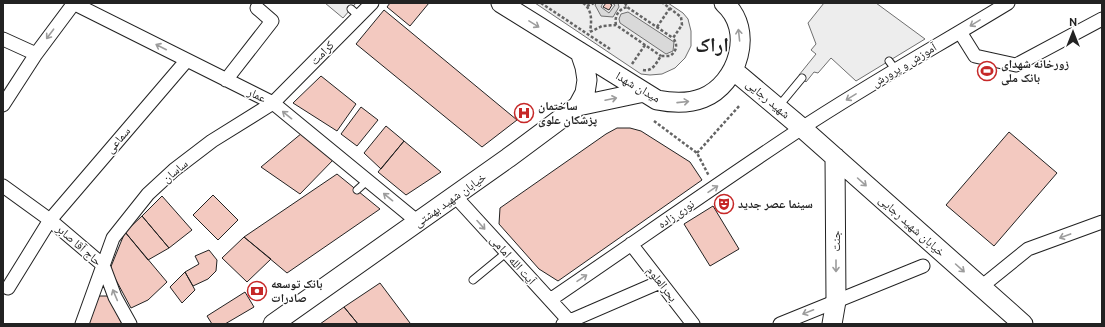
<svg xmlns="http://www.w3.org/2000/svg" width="1105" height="327" viewBox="0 0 1105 327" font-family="Ubuntu,'Noto Naskh Arabic',sans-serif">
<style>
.parking{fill:#ededed;stroke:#6f6f6f}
.water{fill:#d9d9d9;stroke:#6f6f6f}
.building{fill:#f3c9c0;stroke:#222}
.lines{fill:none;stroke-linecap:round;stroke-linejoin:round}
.lane-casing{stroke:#222;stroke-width:9}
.street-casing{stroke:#222;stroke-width:15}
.secondary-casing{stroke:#222;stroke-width:21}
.path{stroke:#646464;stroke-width:2.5;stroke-dasharray:3 2;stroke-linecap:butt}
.lane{stroke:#fff;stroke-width:7}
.street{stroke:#fff;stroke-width:13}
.secondary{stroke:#fff;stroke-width:19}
.oneway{stroke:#9c9c9c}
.labels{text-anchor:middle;stroke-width:3;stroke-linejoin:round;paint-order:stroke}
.street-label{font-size:12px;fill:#222;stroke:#fff}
.poi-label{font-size:12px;font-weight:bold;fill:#222;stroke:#fff;text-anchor:start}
.town-label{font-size:20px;font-weight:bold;fill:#222;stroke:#fff}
</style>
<rect width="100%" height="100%" fill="#fff"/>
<path class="parking" d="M325,3h31l-13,15z
M535,3h133l15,10 5,6 3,12v15l-6,12 -10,10 -13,6 -12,1 -9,-1z
M824,3h52l49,36 -69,42 -25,-23 -13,15 -4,-1 -8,10 -7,-7 17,-21 -5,-4 5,-6 -8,-21z"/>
<path class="water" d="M597,3h6l-2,4 8,6 6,-8 -3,-2h6l1,4 -6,10 -12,-1 -6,-11z
M628,12l46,30 -1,9 -7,3 -46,-31 -1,-4 2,-5z"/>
<path class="building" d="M390,3h39l-19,23 -23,-19z
M606,3h3l3,2 -3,5 -6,-3z
M384,10l23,19 110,91 -35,27 -126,-103z
M321,76l35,28 -19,27 -44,-28z
M361,107l17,13 -21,26 -16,-12z
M386,126l18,15 -23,28 -17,-16z
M617,128h13l11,3 49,31 12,18 -144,101 -19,-12 -40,-45 1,-16 106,-74z
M1009,132l48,41 -63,73 -48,-41z
M302,133l33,25 -35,36 -39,-27z
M404,141l37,31 -35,23 -28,-23z
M337,174l43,35 -93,64 -43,-36z
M213,195l25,25 -20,20 -25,-25z
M162,196l30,34 -23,18 -27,-32z
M713,206l26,43 -29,17 -26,-42z
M142,216l27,32 -21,12 -23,-28z
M125,232l42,50 -19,18 -17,8 -21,-39z
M244,237l27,22 -24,23 -25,-24z
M209,250l8,10 -1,11 -8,8 -15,7 -8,-14 14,-8 -4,-8z
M185,272l10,18 -13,13 -12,-16z
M380,283l30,40v1h-52l-14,-17z
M245,292l9,15 -29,17h-13l-5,-8z
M99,296h9l14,28h-34z
M344,307l14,17h-38z"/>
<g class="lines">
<g class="lane-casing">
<path id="lane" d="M351,9l8,7
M889,61l6,8
M778,107l24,-29
M357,190l11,-10
M473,280l34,-28"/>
</g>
<g class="street-casing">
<path id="street" d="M73,3l200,100 145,119
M960,32l15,24 41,9 86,-46
M3,39l33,15 38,-51
M226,80l46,-59 -15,-13
M3,105l33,-51
M3,186l47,34 53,45 12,32 15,27
M455,196l117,128
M631,244l62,80
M981,287l47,-38 74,-27
M8,288l42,-68 137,-160
M550,300c84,-57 167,-116 252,-172 67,-44 137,-83 206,-125
M82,324l31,-86 35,-44 26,-24 38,-29 61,-38 99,-100
M563,324l97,-42
M780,324l143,-58"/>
</g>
<g class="secondary-casing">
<path id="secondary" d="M501,3l156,97c15,3 31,4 46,-2 35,-14 52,-68 21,-95
M733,70l69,58 221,196
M578,106l66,-14
M273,324l235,-166 70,-52 7,-13 2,-13 -2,-13 -5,-15
M832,324l4,-23 -1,-144"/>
</g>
<path class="path" d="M541,3l69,46
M583,3c9,6 9,18 7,28
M625,3l2,4 46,31
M587,6l7,-3
M616,25c-2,-9 3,-16 11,-18
M657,27l13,-19
M590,32l12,-6 14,-1 45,31
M632,64l13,-19
M643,70c10,2 13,-7 18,-14h9c7,-5 8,-12 3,-18l9,-13 -1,-8 -18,-14
M654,121l43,32 12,23
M697,153l43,-48"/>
<use href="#lane" class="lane"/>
<use href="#street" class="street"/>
<use href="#secondary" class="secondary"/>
</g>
<defs><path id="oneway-shaft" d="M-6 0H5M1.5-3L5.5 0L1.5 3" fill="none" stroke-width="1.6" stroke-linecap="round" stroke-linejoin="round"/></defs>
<g class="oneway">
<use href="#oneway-shaft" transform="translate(975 23) rotate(149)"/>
<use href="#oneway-shaft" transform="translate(534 24) rotate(32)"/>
<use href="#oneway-shaft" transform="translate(50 34) rotate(127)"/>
<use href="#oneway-shaft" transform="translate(739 35) rotate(-96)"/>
<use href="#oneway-shaft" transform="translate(161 47) rotate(-153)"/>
<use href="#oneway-shaft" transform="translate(851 97) rotate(148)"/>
<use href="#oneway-shaft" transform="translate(611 99) rotate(-12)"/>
<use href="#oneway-shaft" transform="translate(683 102) rotate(-6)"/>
<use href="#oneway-shaft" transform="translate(287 115) rotate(-141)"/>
<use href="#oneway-shaft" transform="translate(862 182) rotate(42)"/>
<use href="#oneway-shaft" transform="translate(713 189) rotate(-34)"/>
<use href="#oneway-shaft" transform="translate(388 197) rotate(-141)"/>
<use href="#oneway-shaft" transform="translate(481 225) rotate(48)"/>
<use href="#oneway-shaft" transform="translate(1065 236) rotate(160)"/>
<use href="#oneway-shaft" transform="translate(836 266) rotate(90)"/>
<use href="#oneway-shaft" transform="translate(960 268) rotate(42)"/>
<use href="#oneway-shaft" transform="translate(582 278) rotate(-34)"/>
<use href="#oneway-shaft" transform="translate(115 295) rotate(-113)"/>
<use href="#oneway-shaft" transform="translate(808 312) rotate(158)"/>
</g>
<defs>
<g id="stadium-ring" transform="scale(1)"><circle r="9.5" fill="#fff" stroke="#c62828" stroke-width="1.5"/><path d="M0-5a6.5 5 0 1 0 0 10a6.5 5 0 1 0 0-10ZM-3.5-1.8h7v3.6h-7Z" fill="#c62828"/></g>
<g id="hospital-ring" transform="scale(1)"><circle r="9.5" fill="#fff" stroke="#c62828" stroke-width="1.5"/><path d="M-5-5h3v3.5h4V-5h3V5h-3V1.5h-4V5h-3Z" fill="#c62828"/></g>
<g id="theatre-ring" transform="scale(1)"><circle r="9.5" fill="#fff" stroke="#c62828" stroke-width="1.5"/><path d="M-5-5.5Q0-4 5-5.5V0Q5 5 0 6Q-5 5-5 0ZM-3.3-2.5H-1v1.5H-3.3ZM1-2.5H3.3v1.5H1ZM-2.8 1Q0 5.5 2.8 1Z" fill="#c62828"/></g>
<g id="bank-ring" transform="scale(1)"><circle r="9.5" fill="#fff" stroke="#c62828" stroke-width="1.5"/><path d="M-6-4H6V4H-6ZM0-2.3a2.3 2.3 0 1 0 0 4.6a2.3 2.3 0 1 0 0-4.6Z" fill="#c62828"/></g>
</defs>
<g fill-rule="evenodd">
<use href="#stadium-ring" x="987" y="71"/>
<use href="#hospital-ring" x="524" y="113"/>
<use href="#theatre-ring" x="724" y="204"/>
<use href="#bank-ring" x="257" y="291"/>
</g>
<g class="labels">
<g class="street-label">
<text transform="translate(322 53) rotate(-46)" y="4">کرامت</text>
<text transform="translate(904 65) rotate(-31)" y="4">آموزش و پرورش</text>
<text transform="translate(638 87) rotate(30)" y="4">میدان شهدا</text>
<text transform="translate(257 95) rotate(26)" y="4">عمار</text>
<text transform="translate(768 99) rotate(40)" y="4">شهید رجایی</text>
<text transform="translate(118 140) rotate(-49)" y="4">سماعی</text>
<text transform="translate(175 171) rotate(-39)" y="4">ساسان</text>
<text transform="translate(450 200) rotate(-35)" y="4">خیابان شهید بهشتی</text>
<text transform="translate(676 214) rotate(-34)" y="4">نوری زاده</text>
<text transform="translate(912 226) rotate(42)" y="4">خیابان شهید رجایی</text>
<text transform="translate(836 241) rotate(-90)" y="4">جنت</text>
<text transform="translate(79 245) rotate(41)" y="4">حاج آقا صابر</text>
<text transform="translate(513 260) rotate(48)" y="4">آیت الله امامی</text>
<text transform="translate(662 284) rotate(52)" y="4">بحرالعلوم</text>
</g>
<g class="poi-label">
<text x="1001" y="68">زورخانه شهدای<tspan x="1001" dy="14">بانک ملی</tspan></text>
<text x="538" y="110">ساختمان<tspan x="538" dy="14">پزشکان علوی</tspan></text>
<text x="738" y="208">سینما عصر جدید</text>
<text x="271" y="288">بانک توسعه<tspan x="271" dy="14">صادرات</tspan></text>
</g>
<g class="town-label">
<text x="712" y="52">اراک</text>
</g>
</g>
<rect width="1105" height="327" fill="none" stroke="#222222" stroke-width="8"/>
<g transform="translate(1073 32)" stroke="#ffffff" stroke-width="3" paint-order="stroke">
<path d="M0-3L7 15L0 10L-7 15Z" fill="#222222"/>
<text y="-6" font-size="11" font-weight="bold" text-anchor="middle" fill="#222222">N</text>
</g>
</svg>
